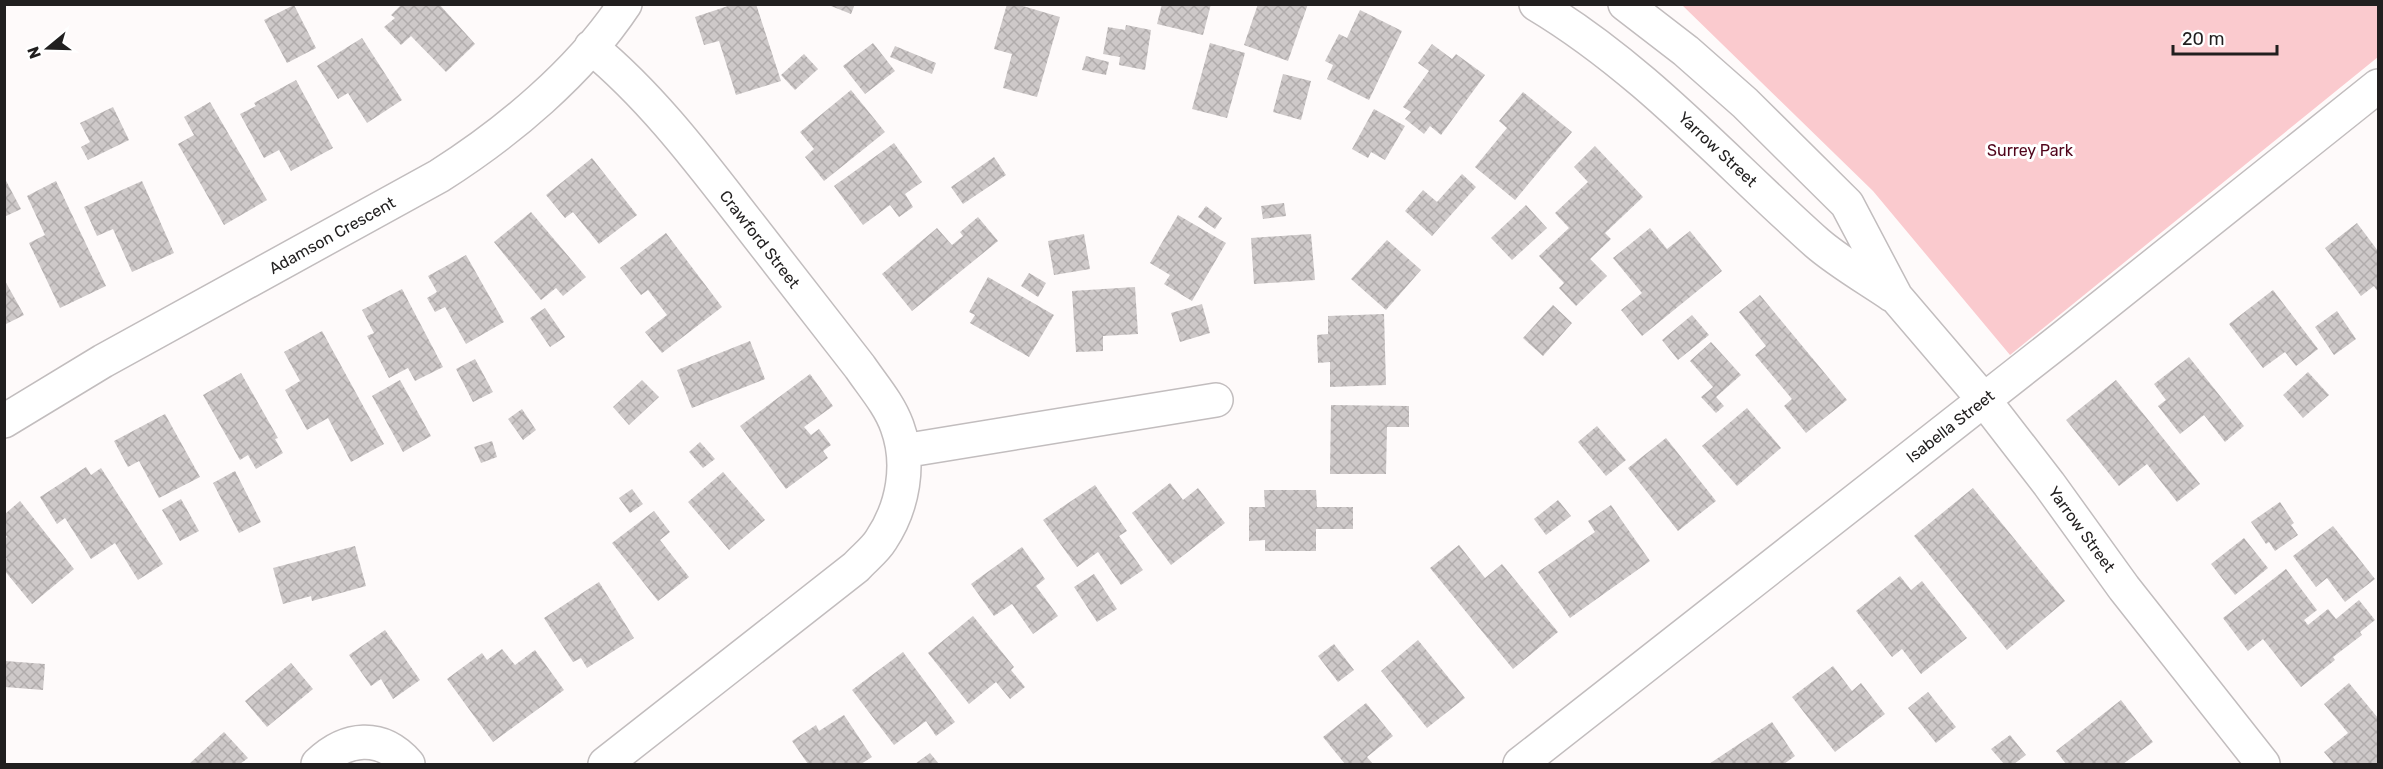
<svg xmlns="http://www.w3.org/2000/svg" width="2383" height="769" viewBox="0 0 2383 769" font-family="Rubik,sans-serif">
<style>
.green{fill:#facace}
.building{fill:url(#building-cross-hatch)}
.lines{fill:none;stroke-linecap:round;stroke-linejoin:round}
.minor-casing{stroke:#c2bdbe;stroke-width:36}
.minor{stroke:#fff;stroke-width:33}
.labels{text-anchor:middle;stroke-width:6;stroke-linejoin:round;paint-order:stroke}
.street-label{font-size:16px;fill:#211f1f;stroke:#fff}
.park-label{font-size:16px;fill:#51051b;stroke:#fff}
</style>
<defs>
<pattern id="building-cross-hatch" width="8" height="8" patternUnits="userSpaceOnUse" patternTransform="scale(1.5)"><rect width="8" height="8" fill="#cec9c9"/><path d="M0 0l8 8M0 8l8-8" fill="none" stroke="#b1acac"/></pattern>
</defs>
<rect width="100%" height="100%" fill="#fefafa"/>
<path class="green" d="M1682,5h696v52l-368,298 -137,-164z"/>
<path class="building" d="M402,4h37l36,40 -29,28 -35,-36 -10,9 -17,-18 11,-9 -4,-3z
M734,4h22l25,77 -45,14 -17,-54 -15,4 -9,-28z
M826,4h29l-4,10z
M1007,4h9l44,13 -23,80 -34,-9 9,-34 -18,-5z
M1162,4h49l-8,31 -46,-11z
M1258,4h50l-20,57 -44,-16z
M294,5l22,43 -29,15 -23,-43z
M1360,10l42,21 -33,69 -42,-21 6,-14 -8,-4 14,-27 8,4z
M1126,25l25,5 -6,40 -26,-5 1,-8 -17,-3 5,-27 17,3z
M362,38l40,62 -35,23 -19,-30 -10,6 -21,-33z
M873,43l22,28 -30,23 -22,-28z
M1210,43l35,10 -18,65 -35,-9z
M1432,44l20,15 4,-5 29,21 -44,60 -11,-9 -6,8 -19,-15 6,-7 -8,-5 26,-36 -11,-8z
M895,46l41,17 -4,11 -42,-17z
M804,54l14,15 -23,21 -14,-15z
M1086,56l23,6 -3,13 -24,-5z
M1283,74l28,7 -10,39 -28,-8z
M296,80l37,68 -42,23 -12,-21 -15,8 -24,-44 16,-8 -2,-3z
M851,90l34,42 -61,49 -19,-24 9,-8 -14,-17z
M1523,92l49,40 -57,68 -40,-33 32,-39 -8,-7z
M210,102l57,98 -43,25 -46,-81 16,-9 -10,-18z
M113,107l16,33 -41,20 -7,-13 9,-5 -10,-19z
M1374,109l31,17 -20,34 -14,-8 -3,6 -16,-9z
M894,143l28,39 -17,12 8,13 -14,10 -9,-12 -27,20 -29,-39z
M1595,146l48,51 -38,36 6,6 -21,20 17,17 -31,30 -17,-18 5,-5 -25,-27 30,-28 -14,-15 33,-31 -14,-15z
M994,157l12,18 -43,29 -12,-17z
M592,158l45,57 -38,29 -26,-32 -8,6 -19,-23z
M1462,174l14,13 -44,49 -27,-25 18,-21 14,12z
M4,177l17,32 -17,8z
M56,181l50,105 -46,22 -31,-65 16,-8 -18,-39z
M142,181l32,72 -42,19 -19,-43 -16,7 -13,-29z
M1284,203l2,13 -23,3 -2,-13z
M1526,205l21,23 -35,32 -21,-22z
M1206,206l16,12 -7,11 -17,-12z
M531,212l55,65 -23,19 -7,-8 -15,12 -47,-58z
M1178,215l48,28 -34,58 -28,-17 6,-9 -20,-12z
M978,217l20,24 -86,70 -30,-37 55,-46 15,17 11,-9 -3,-4z
M2357,223l21,28v41l-4,-6 -13,10 -36,-48z
M1650,228l17,21 23,-18 32,40 -80,65 -21,-26 21,-17 -29,-35z
M666,233l56,74 -60,46 -17,-21 22,-17 -19,-25 -7,5 -21,-27z
M1084,234l6,35 -36,6 -6,-34z
M1311,234l4,46 -61,4 -3,-46z
M1387,240l34,30 -35,40 -35,-31z
M466,255l38,67 -38,22 -21,-37 -10,5 -8,-14 10,-6 -9,-16z
M1029,273l17,10 -8,14 -17,-11z
M988,277l66,38 -25,42 -59,-34 5,-8 -6,-3z
M4,279l20,36 -20,10z
M1135,287l3,47 -35,2v15l-27,1 -4,-61z
M402,289l41,78 -28,14 -7,-13 -19,10 -22,-42 7,-3 -12,-23z
M2273,290l45,59 -22,17 -11,-14 -22,16 -34,-44z
M1760,295l87,105 -41,33 -22,-27 8,-7 -37,-44 11,-9 -27,-34z
M1202,304l8,29 -30,9 -9,-29z
M1553,305l19,18 -29,33 -20,-18z
M545,308l20,29 -15,10 -20,-29z
M2337,311l19,28 -22,16 -19,-28z
M1384,314l2,71 -56,2v-25l-12,1 -1,-28 11,-1v-18z
M1692,315l17,20 -31,25 -16,-20z
M322,331l62,113 -33,18 -23,-44 -21,12 -22,-40 15,-9 -16,-29z
M750,341l15,38 -73,29 -15,-38z
M1711,342l30,33 -25,22 8,9 -8,7 -15,-16 12,-10 -23,-26z
M2189,357l55,69 -19,16 -21,-27 -24,19 -22,-28 8,-6 -12,-16z
M475,359l18,33 -20,10 -17,-33z
M2308,372l21,23 -26,23 -20,-23z
M241,373l37,65 -3,1 8,14 -27,16 -8,-14 -8,5 -37,-65z
M810,374l23,32 -29,21 7,8 8,-6 12,16 -8,6 5,7 -42,31 -46,-63z
M400,380l31,56 -28,16 -31,-56z
M642,380l17,17 -30,28 -16,-18z
M2116,380l84,104 -23,18 -30,-38 -28,22 -53,-66z
M1331,405l78,1v21h-22l-1,47h-56z
M1747,408l34,40 -44,38 -35,-40z
M522,409l14,21 -13,10 -15,-21z
M165,414l35,63 -41,21 -20,-37 -11,6 -14,-26z
M1597,426l29,34 -20,16 -28,-34z
M1666,438l50,63 -38,30 -50,-63z
M492,441l5,16 -16,6 -7,-16z
M700,442l15,17 -12,9 -14,-16z
M86,467l5,8 10,-7 62,96 -25,16 -23,-37 -24,16 -26,-41 -8,6 -17,-27z
M235,471l26,51 -22,11 -26,-50z
M723,472l42,48 -36,30 -41,-48z
M1170,483l13,17 15,-12 27,35 -54,42 -39,-52z
M1095,485l32,46 -8,5 24,34 -22,15 -23,-33 -21,15 -34,-47z
M1973,488l92,113 -58,49 -93,-114z
M632,489l11,15 -13,9 -11,-15z
M1264,490h52l1,17h36v22h-37v22h-51v-11l-16,1v-34h16z
M181,499l18,32 -19,10 -18,-31z
M1558,500l13,16 -25,19 -12,-16z
M20,501l54,68 -42,35 -28,-34v-9l3,-2 -3,-3v-17l3,-2 -2,-3v-20z
M2280,502l14,21 -3,2 7,10 -23,16 -6,-9 -3,2 -15,-22z
M1611,505l39,56 -80,57 -32,-46 57,-40 -7,-11z
M654,511l16,21 -10,8 29,37 -31,24 -46,-58z
M2333,526l42,53 -30,23 -18,-24 -11,9 -23,-31z
M2244,538l24,30 -33,27 -24,-31z
M1459,545l26,33 17,-14 56,68 -45,37 -83,-101z
M355,546l11,40 -54,15 -1,-5 -28,8 -10,-36z
M1022,547l23,32 -9,7 22,30 -25,18 -21,-30 -18,12 -23,-32z
M2286,569l31,41 -13,10 4,5 20,-16 8,10 23,-19 16,20 -15,12 2,3 -29,22 2,3 -34,27 -38,-48 -15,12 -25,-33z
M1094,574l23,35 -20,13 -23,-35z
M1900,576l11,14 11,-9 45,57 -46,36 -19,-25 -10,8 -36,-46z
M599,582l35,56 -47,30 -6,-10 -8,4 -29,-44z
M973,616l41,51 -3,3 14,17 -15,12 -14,-17 -27,22 -41,-51z
M385,630l35,50 -27,19 -12,-20 -10,7 -22,-31z
M1418,640l47,58 -38,30 -46,-57z
M1334,644l20,26 -16,12 -20,-26z
M502,649l13,16 20,-15 29,40 -71,52 -46,-63 35,-26 5,7z
M903,652l52,70 -19,14 -10,-15 -32,24 -42,-55z
M5,661l40,3 -2,26 -38,-3z
M291,663l22,26 -46,38 -22,-26z
M1833,666l19,25 9,-8 24,31 -50,38 -43,-55z
M2349,683l29,35v46h-44l-10,-12 24,-19 -24,-29z
M1928,692l28,35 -20,16 -28,-35z
M2121,700l32,42 -30,22h-57l-10,-13z
M1366,703l27,33 -26,21 6,7h-28l-22,-27z
M844,715l28,42 -11,7h-53l-16,-23 24,-16 3,6z
M1772,722l23,34 -11,8h-75z
M224,732l24,26 -8,6h-51z
M2010,735l16,20 -12,9h-10l-13,-15z
M930,753l9,11h-24z"/>
<g class="lines">
<g class="minor-casing">
<path id="minor" d="M1536,4c107,64 189,157 281,239 22,19 50,35 75,52
M1625,4l61,47 59,52 102,101 49,93 88,103 65,84 75,104 139,176
M591,47c56,46 102,105 146,162 41,53 82,106 123,158 13,19 29,37 37,59 14,38 6,81 -16,114 -6,10 -17,18 -25,27l-251,197
M4,421l99,-60 336,-185c68,-43 141,-104 186,-172
M903,451l313,-51
M318,764c28,-27 63,-31 90,0
M1520,764l544,-427 314,-251"/>
</g>
<use href="#minor" class="minor"/>
</g>
<g class="labels">
<g class="street-label">
<text transform="translate(1718 149) rotate(43)" y="6">Yarrow Street</text>
<text transform="translate(332 235) rotate(-29)" y="6">Adamson Crescent</text>
<text transform="translate(760 239) rotate(52)" y="6">Crawford Street</text>
<text transform="translate(1950 426) rotate(-38)" y="6">Isabella Street</text>
<text transform="translate(2082 529) rotate(54)" y="6">Yarrow Street</text>
</g>
<g class="park-label">
<text x="2030" y="156">Surrey Park</text>
</g>
</g>
<rect width="2383" height="769" fill="none" stroke="#211f1f" stroke-width="12"/>
<g transform="translate(48 48) rotate(251)" stroke="#ffffff" stroke-width="4.5" paint-order="stroke">
<path d="M0-4.5L10 22L0 15L-10 22Z" fill="#211f1f"/>
<text y="-9" font-size="16" font-weight="bold" text-anchor="middle" fill="#211f1f">N</text>
</g>
<path d="M2173 45v9h104v-9" fill="none" stroke="#211f1f" stroke-width="3"/>
<text x="2182" y="45" font-size="18" fill="#211f1f" stroke="#ffffff" stroke-width="4.5" paint-order="stroke">20 m</text>
</svg>
